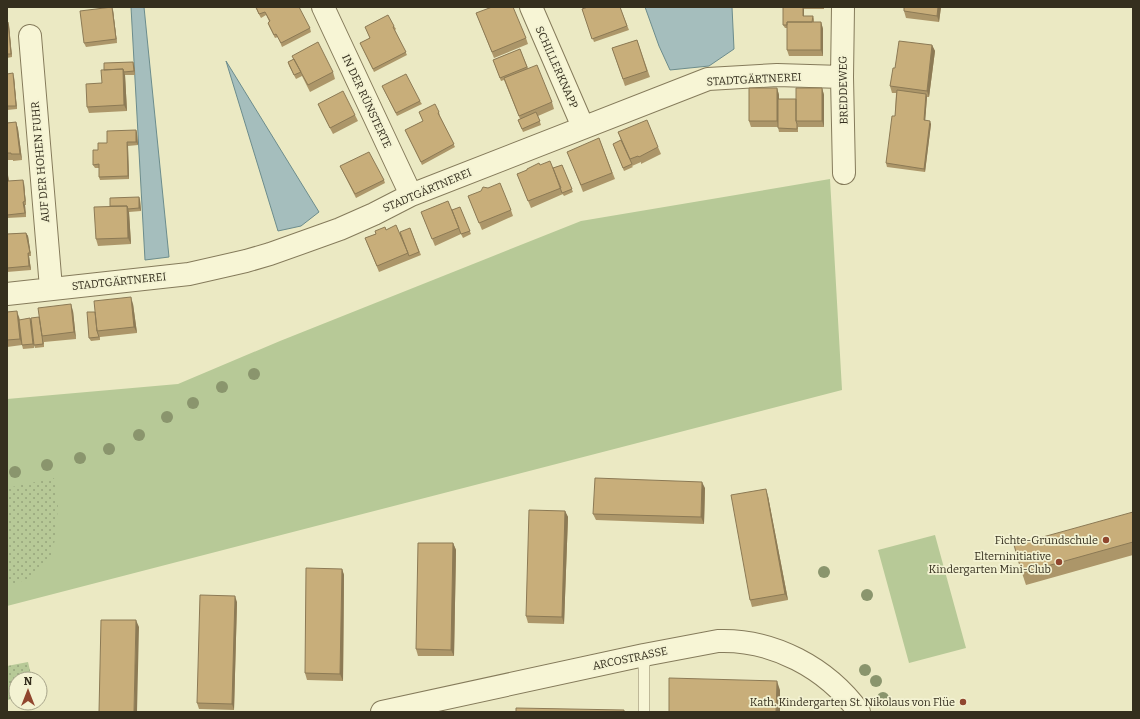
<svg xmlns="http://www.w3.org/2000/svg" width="1140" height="719" viewBox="0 0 1140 719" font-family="Bitter,serif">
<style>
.green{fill:#b7c997}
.park{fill:url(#park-dots)}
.water{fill:#a5bebd;stroke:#6c8c8c}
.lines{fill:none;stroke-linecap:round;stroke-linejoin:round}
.lane-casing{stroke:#857b5b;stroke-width:12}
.street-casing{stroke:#857b5b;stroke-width:24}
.lane{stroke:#f7f5d5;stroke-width:11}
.street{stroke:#f7f5d5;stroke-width:22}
.tree{fill:#8a956d}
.wall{fill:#ac9669}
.shaded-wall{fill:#8c7a55}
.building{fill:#c8ae7a;stroke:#8c7a55}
.poi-dot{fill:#90462e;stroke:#f3f2d2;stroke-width:1.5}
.labels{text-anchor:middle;stroke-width:3.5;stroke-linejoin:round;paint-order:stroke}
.street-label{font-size:11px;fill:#352f1e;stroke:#f3f2d2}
.poi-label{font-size:11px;fill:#352f1e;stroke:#f3f2d2;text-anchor:end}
</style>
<defs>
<pattern id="park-dots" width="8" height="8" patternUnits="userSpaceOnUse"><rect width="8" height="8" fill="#b7c997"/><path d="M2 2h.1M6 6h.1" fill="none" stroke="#96a47b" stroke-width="1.8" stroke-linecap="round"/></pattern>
</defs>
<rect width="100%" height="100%" fill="#ebe9c3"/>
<path class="green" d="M830,179l12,211 -835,216v-207l171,-15 102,-43 301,-120z
M935,535l31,113 -57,15 -31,-113z"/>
<path class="park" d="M54,478l4,27 -2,31 -6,23 -24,21 -19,5v-97z
M28,662l4,17h-16v19l-9,2v-34z"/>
<path class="water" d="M131,7h13l25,250 -24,3z
M645,7h87l2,42 -25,17 -39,4 -11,-24z
M226,61l93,151 -18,14 -23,5z"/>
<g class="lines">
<g class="lane-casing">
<path id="lane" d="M644,655v57"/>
</g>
<g class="street-casing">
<path id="street" d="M323,7l88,188
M531,7l52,120
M843,7l-1,70 2,96
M30,36l21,252
M7,294l182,-20 57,-13 24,-7 70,-25 34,-15 37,-19 297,-116 69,-4 65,2
M382,712l262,-57 74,-14c55,-2 109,27 141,71"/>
</g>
<use href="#lane" class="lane"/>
<use href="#street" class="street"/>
</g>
<g class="tree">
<circle cx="254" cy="374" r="6"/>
<circle cx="222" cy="387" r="6"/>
<circle cx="193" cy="403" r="6"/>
<circle cx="167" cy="417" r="6"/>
<circle cx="139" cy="435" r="6"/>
<circle cx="109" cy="449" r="6"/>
<circle cx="80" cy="458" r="6"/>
<circle cx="47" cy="465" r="6"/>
<circle cx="15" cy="472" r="6"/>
<circle cx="824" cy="572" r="6"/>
<circle cx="867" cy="595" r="6"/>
<circle cx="865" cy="670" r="6"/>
<circle cx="876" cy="681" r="6"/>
<circle cx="883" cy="698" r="6"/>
</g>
<path class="wall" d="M255,7l55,21 1,4 -29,15 -4,-10 -3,1 -6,-12 -1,-3 1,-2 -3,-6 -5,3z
M620,7l9,23 -35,12 -12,-33z
M783,7h41v2h-20v7h9l1,3v3h7l2,7v27h-34l-2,-6v-22h-2l-2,-3z
M904,7h37l-2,15 -33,-4 -2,-7z
M113,10l4,33 -31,4 -2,-4z
M476,13l50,25 2,6 -34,14z
M7,22l2,3 3,32 -5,1z
M394,26l2,3 -1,1 12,25 -33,17 -14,-29 10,-5 -5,-11z
M637,40l13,37 -25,9 -13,-38z
M932,45l3,6 -6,46h-2l-2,23 6,4 -6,48 -38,-5 -1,-4 9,-47 1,-23h-4l-2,-7 5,-18z
M520,49l8,19 24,34 2,7 -16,7 3,9 -18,7 -5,-12 2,-1 -16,-39 -3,1 -8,-21z
M292,56l41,16 2,7 -25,13 -8,-16 -6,3 -7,-13 -1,-4 6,-3z
M133,62l1,3 1,10h-10l2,36 -38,2 -2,-6 15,-24 2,-13z
M7,74l7,3 3,32 -10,1z
M382,86l38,15 2,3 -25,12z
M777,88l2,7v4h17l26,-11 2,7v32h-26v5h-19l-1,-5h-27l-2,-6z
M318,104l37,11 3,6 -25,13 -12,-23z
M419,112h20l1,4 15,31 -33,18 -17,-35 18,-9z
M16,122l2,7 4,31 -9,1v-1h-6v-37z
M136,130l1,3 1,12 -10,1 1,33 -29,1 -1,-3v-9h-4l-2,-3 14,-22z
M618,132l40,15 3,7 -20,10v-2l-9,4 1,1 -9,4 -11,-27 8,-4z
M599,138l16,41 -32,13 -13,-34z
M540,165l13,3 9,-3 11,27 -9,4 -2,-3 1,1 -32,14 -14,-34z
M340,166l44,14 1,3 -29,15z
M7,171l1,4 1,6 15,2 2,22h-1l1,12 -19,1z
M468,196l43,14 2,6 -31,14z
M139,197l1,3 1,11 -12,1 2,32 -33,2 -2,-7 14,-33z
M460,207l11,27 -8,4 -2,-4 -26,12 -14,-34 31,-2z
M410,228l11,27 -42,17 -14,-34 21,-8 14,4z
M26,233l2,3 3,20h-2l2,14 -24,2v-38z
M133,304l4,29 -37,4v3l-9,1 -2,-3 6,-26z
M73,311l3,28 -32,3v5l-9,1 -1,-3 5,-28z
M7,312l12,5 1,3 10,-2 2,4 2,26 -11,1 -1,-4 -15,2z
M705,488l-1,36 -108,-4 -3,-6z
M768,496l20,104 -36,7 -2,-7z
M565,511l3,6 -4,107 -36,-1 -2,-7z
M1133,512v43l-107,30 -4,-12z
M453,543l3,7 -2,106h-36l-2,-7z
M342,569l2,6 -1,106 -36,-1 -2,-7z
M237,602l-3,108 -35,-1 -2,-6z"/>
<path class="shaded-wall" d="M112,7l1,3 4,33 -1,-4z
M803,7l1,2v10l-1,-3z
M938,7h3l-2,15 -2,-6z
M8,22l1,3 3,32 -1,-3z
M821,22l2,7v27l-2,-6z
M932,45l3,6 -6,46 -2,-6z
M133,62l1,3 1,10 -1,-4z
M123,69l2,6 2,36 -3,-6z
M13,73l1,4 3,32 -1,-3z
M777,88l2,7v32l-2,-6z
M822,88l2,7v32l-2,-6z
M926,94l1,3 -2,26 -1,-3z
M930,121l1,3 -6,48 -1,-3z
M16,122l2,7 4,31 -2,-6z
M136,130l1,3 1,12 -2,-3z
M127,142l1,4 1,33 -1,-3z
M23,180l1,3 2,22 -1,-4z
M139,197l1,3 1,11 -2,-3z
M23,202l2,3 1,12 -1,-4z
M127,206l2,6 2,32 -3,-6z
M26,233l2,3 3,20 -1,-3z
M28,253l1,3 2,14 -2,-4z
M131,297l2,7 4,29 -3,-6z
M71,304l2,7 3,28 -2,-7z
M17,311l2,6 3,28 -2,-6z
M30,318l2,4 2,26 -1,-4z
M702,482l3,6 -1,36 -3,-7z
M766,489l2,7 20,104 -3,-6z
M565,511l3,6 -4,107 -2,-7z
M453,543l3,7 -2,106 -3,-6z
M342,569l2,6 -1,106 -3,-7z
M235,596l2,6 -3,108 -2,-6z
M136,620l3,7 -2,85h-3z
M777,681l3,9v22h-4z"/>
<path class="building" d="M112,7l4,32 -32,4 -4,-32z
M256,7h43l11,21 -29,15 -5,-9 -2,1 -6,-12 2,-2 -5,-9 -6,2z
M492,7h21l13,31 -34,14 -16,-39z
M588,7h32l7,19 -35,13 -10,-30z
M783,7h20v9h10l-1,6h-25v3h-4z
M904,7h34l-1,9 -33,-5z
M388,15l6,11 -1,1 13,25 -33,17 -13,-26 10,-5 -5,-11z
M7,22h1l3,32h-4z
M787,22h34v28h-34z
M637,40l10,31 -24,8 -11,-31z
M899,41l33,4 -5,46 -37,-5 3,-18h2z
M318,42l15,30 -25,13 -16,-29z
M520,49l7,18 -27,11 -7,-18z
M294,59l7,13 -7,3 -6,-13z
M133,62l1,9 -10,1 -1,-3 -19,1v-7z
M537,65l15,37 -33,14 -15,-38z
M123,69l1,36 -37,2 -1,-23 16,-1 -1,-13z
M13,73l3,33h-9v-32z
M406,74l14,27 -24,12 -14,-27z
M749,88h28v33h-28z
M796,88h26v33h-26z
M897,90l29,4 -2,26 6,1 -6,48 -38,-6 6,-47h3z
M343,91l12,24 -25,13 -12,-24z
M778,99h18v22l1,3v5l-19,-1z
M435,104l4,8 -1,1 16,31 -33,18 -16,-32 18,-9 -4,-9z
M536,112l4,9 -18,8 -4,-9z
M647,120l11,27 -19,10 -1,-1 -8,3 -12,-27z
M16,122l4,32h-9v-1h-4v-30z
M136,130v12h-9l1,34 -29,1v-13l-6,1v-15h5v-7h9v-12z
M599,138l13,35 -31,12 -14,-33z
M621,140l11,24 -9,4 -10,-24z
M369,152l15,28 -29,14 -15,-28z
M550,161l11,27 -33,13 -11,-27 10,-4v-1l12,-6 1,2z
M562,165l10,24 -10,4 -9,-25z
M7,171l1,10 15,-1 2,21 -2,1 2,11 -18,2z
M500,183l11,27 -32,13 -11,-27 13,-5 2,-4 5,1z
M139,197v11l-11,1 -1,-3h-17v-8z
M448,201l11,27 -27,11 -11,-27z
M127,206l1,32 -32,1 -2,-32z
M460,207l10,24 -9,3 -9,-24z
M396,225l12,28 -31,13 -12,-28 11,-4 -1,-3 10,-4 1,3z
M410,228l9,24 -10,4 -9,-24z
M26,233l4,20h-2l1,13 -22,2v-34z
M131,297l3,30 -37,4 -3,-30z
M71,304l3,28 -32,4 -4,-28z
M17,311l3,28 -13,1v-28z
M87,312h8l2,19 2,6 -10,1z
M39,317l3,19 1,8 -9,1 -3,-27z
M30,318l3,26 -11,1 -3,-25z
M595,478l107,4 -1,35 -108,-3z
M766,489l19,105 -35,6 -19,-105z
M529,510l36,1 -3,106 -36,-1z
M1133,512v30l-111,31 -8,-28z
M418,543h35l-2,107 -35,-1z
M306,568l36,1 -2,105 -35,-1z
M200,595l35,1 -3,108 -35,-1z
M101,620h35l-2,92h-35z
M669,678l108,3 -1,31h-107z
M516,708l108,2v2h-108z"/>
<g class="poi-dot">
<circle cx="1106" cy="540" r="4"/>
<circle cx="1059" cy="562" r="4"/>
<circle cx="963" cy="702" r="4"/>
</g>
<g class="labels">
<g class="street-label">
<text transform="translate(557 67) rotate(66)" y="4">SCHILLERKNAPP</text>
<text transform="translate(754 79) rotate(-3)" y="4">STADTGÄRTNEREI</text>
<text transform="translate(843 90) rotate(-91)" y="4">BREDDEWEG</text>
<text transform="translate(367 101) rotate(65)" y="4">IN DER RÜNSTERTE</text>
<text transform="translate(40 162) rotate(-95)" y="4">AUF DER HOHEN FUHR</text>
<text transform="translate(427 190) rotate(-23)" y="4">STADTGÄRTNEREI</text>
<text transform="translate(119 281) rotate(-6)" y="4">STADTGÄRTNEREI</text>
<text transform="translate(630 658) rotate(-12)" y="4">ARCOSTRASSE</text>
</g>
<g class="poi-label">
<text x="1098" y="544">Fichte-Grundschule</text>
<text x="1051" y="560">Elterninitiative<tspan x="1051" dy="13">Kindergarten Mini-Club</tspan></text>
<text x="955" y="706">Kath. Kindergarten St. Nikolaus von Flüe</text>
</g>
</g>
<rect width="1140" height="719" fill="none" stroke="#352f1e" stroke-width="16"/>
<g transform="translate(28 691)"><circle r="19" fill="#f3f2d2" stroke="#a7a48a"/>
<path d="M0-3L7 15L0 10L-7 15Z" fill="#90462e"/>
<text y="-6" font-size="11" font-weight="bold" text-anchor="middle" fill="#352f1e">N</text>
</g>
</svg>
